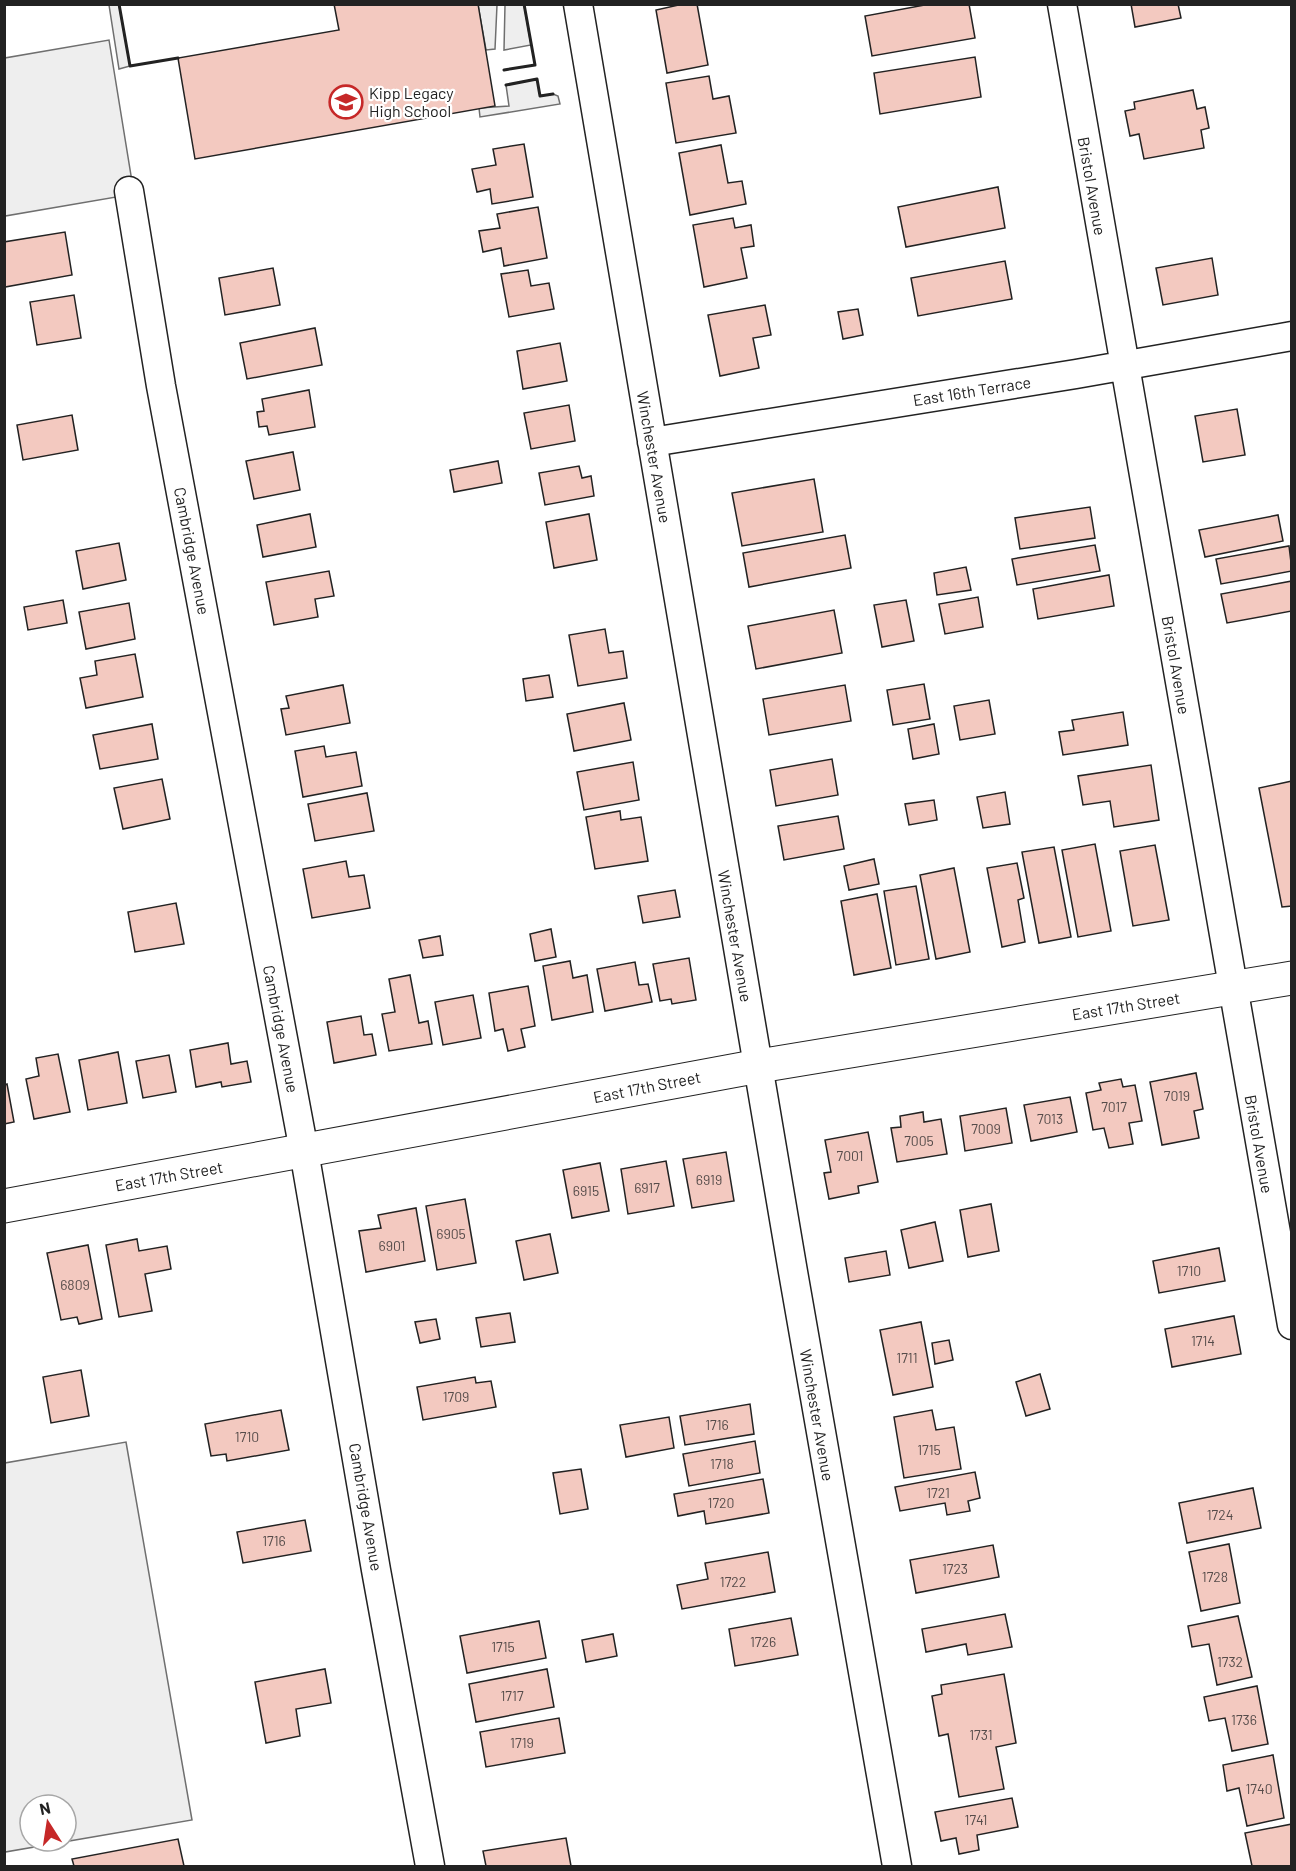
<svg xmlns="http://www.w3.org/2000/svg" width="1296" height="1871" viewBox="0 0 1296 1871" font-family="Barlow,sans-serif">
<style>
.green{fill:#eee;stroke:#6f6f6f;stroke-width:1.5;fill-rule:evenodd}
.building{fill:#f3c9c0;stroke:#222;stroke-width:1.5}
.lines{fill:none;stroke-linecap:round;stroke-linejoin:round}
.street-casing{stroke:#222;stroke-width:31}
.secondary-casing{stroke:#222;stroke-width:35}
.street{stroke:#fff;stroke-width:28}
.secondary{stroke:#fff;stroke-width:33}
.wall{stroke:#222;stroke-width:3}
.labels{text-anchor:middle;stroke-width:4.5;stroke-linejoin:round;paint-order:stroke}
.number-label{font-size:14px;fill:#564c4a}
.poi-label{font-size:16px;fill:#222;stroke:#fff;text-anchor:start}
.street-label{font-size:16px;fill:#222;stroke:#fff}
</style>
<rect width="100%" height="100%" fill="#fff"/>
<path class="green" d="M109,5h10l11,61 -11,3z
M478,5h19l-2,44 -9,1z
M505,5h19l7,40 -27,5z
M109,40l25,154 -129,22v-158z
M537,79l3,17 13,-2 5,2 2,8 -80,13 -1,-9 30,-2 -3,-21z
M126,1442l66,378 -187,32v-389zM30,1805h36v36h-36z"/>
<path class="building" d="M334,4h144l17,102 -300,53 -17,-101 161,-28z
M683,4h14l11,61 -41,8 -11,-63z
M930,4h39l6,34 -103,18 -7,-40z
M1131,4h47l3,14 -46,9z
M975,57l6,40 -101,17 -6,-41z
M709,76l4,23 16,-3 7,37 -60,10 -10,-60z
M1193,90l4,19 8,-2 4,21 -8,2 3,18 -60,11 -5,-25 -9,2 -5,-25 10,-2 -1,-7z
M524,144l9,53 -41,7 -2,-15 -13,3 -5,-23 24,-4 -3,-16z
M721,145l7,38 14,-2 4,23 -56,11 -11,-62z
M998,187l7,41 -99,19 -8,-40z
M538,207l9,51 -43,8 -3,-18 -18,4 -4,-21 21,-3 -3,-14z
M733,218l2,10 16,-3 3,21 -13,2 6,30 -43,9 -11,-62z
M65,232l7,43 -67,12 -1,-45z
M1212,258l6,37 -55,10 -7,-37z
M1005,261l7,38 -94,17 -7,-38z
M273,268l7,37 -55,10 -6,-37z
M528,270l3,16 18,-3 5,26 -45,8 -8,-43z
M74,295l7,43 -44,7 -7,-43z
M765,305l6,30 -18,3 6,30 -39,8 -12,-61z
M858,309l5,26 -20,4 -5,-27z
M315,328l7,37 -75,14 -7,-36z
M560,343l7,38 -44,8 -6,-38z
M309,390l6,37 -46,8 -2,-9 -8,1 -2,-15 7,-1 -2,-12z
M569,405l6,36 -44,8 -7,-36z
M1237,409l8,46 -42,7 -8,-46z
M72,415l6,35 -55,10 -6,-35z
M293,452l7,38 -46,9 -8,-38z
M498,461l4,22 -48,9 -4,-22z
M579,466l3,12 9,-2 3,20 -49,9 -6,-32z
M814,479l9,53 -81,14 -10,-53z
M1090,507l5,31 -75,11 -5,-31z
M310,514l6,33 -53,10 -6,-32z
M589,514l8,46 -43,8 -8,-46z
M1278,515l5,26 -78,16 -6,-27z
M845,535l6,33 -102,19 -6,-34z
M119,543l7,37 -43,9 -7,-38z
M1095,545l5,26 -83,14 -5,-26z
M1289,546l3,25 -71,13 -5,-25z
M966,567l5,23 -34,5 -3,-22z
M329,571l5,25 -19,3 3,18 -44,8 -8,-43z
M1109,575l5,31 -76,13 -5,-30z
M1292,581v30l-65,12 -6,-29z
M978,597l5,30 -38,7 -6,-30z
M63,600l4,23 -39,7 -4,-23z
M906,600l8,41 -32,6 -8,-42z
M129,603l6,36 -49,10 -7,-37z
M834,610l8,43 -86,16 -8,-43z
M605,629l4,24 14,-2 4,27 -49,8 -9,-51z
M135,654l8,43 -57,11 -6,-30 17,-3 -2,-14z
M549,675l4,22 -27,4 -3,-22z
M924,684l6,35 -37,6 -6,-35z
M343,685l7,38 -64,12 -5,-26 8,-1 -3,-12z
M845,685l6,36 -82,14 -6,-36z
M989,700l6,34 -35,6 -6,-34z
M624,703l7,37 -57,11 -7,-37z
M1123,712l5,33 -65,10 -4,-23 15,-2 -2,-10z
M152,724l6,35 -58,10 -7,-34z
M934,724l5,30 -26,5 -5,-30z
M324,746l2,11 30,-5 6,34 -59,11 -8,-46z
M832,759l6,36 -62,11 -6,-36z
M633,762l6,38 -55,10 -7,-38z
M1151,765l8,55 -45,7 -4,-26 -27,4 -5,-29z
M162,779l8,40 -47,10 -9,-41z
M1292,781v125l-10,1 -23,-119z
M1005,792l5,32 -27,4 -6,-31z
M367,793l7,38 -59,10 -7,-37z
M934,800l3,20 -28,5 -4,-21z
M620,811l1,9 20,-3 7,44 -53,8 -9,-52z
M838,816l6,33 -60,11 -6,-34z
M1095,844l16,87 -33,6 -16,-87z
M1155,845l14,75 -36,6 -13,-75z
M1054,847l17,90 -32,6 -17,-91z
M874,859l5,25 -30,6 -5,-24z
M346,861l3,16 15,-2 6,33 -58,10 -9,-49z
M1017,863l7,35 -6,2 7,42 -23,5 -15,-79z
M954,868l16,84 -34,7 -16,-84z
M916,886l13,73 -33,6 -12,-74z
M675,890l5,27 -37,6 -5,-27z
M877,894l14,74 -37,7 -13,-74z
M176,903l8,41 -49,8 -7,-40z
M551,929l5,28 -21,4 -5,-27z
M440,936l3,19 -20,3 -4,-18z
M689,958l7,42 -24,4 -1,-5 -11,2 -7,-37z
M570,961l3,17 14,-3 6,37 -41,8 -9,-54z
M635,962l4,23 9,-1 4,18 -47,9 -8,-42z
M410,975l9,48 9,-2 4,23 -43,7 -7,-37 13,-2 -6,-33z
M528,986l7,40 -14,3 4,18 -17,4 -5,-22 -8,2 -6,-38z
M473,995l8,43 -38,7 -8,-43z
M361,1016l3,19 8,-1 4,21 -42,8 -7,-41z
M228,1043l3,21 16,-3 4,21 -29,5 -1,-5 -25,5 -6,-37z
M118,1052l9,51 -39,7 -9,-50z
M58,1054l12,58 -36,7 -8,-40 13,-3 -3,-18z
M169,1055l7,37 -33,6 -7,-37z
M1196,1073l7,36 -9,2 5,27 -37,7 -12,-63z
M1121,1079l2,8 12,-2 7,36 -13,2 4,21 -24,4 -5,-20 -11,2 -7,-37 15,-3 -2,-7z
M7,1084l7,38 -10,2v-39z
M1070,1097l7,35 -46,9 -7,-36z
M1006,1108l6,35 -47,8 -5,-35z
M923,1112l1,10 17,-3 6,35 -50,8 -6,-34 10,-1 -1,-11z
M868,1132l10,50 -20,4 1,7 -30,6 -5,-26 7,-1 -6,-32z
M726,1152l8,49 -42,7 -9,-49z
M666,1161l8,45 -46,8 -7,-45z
M600,1163l9,48 -37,7 -9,-48z
M465,1199l11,64 -39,7 -11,-64z
M991,1204l8,47 -31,6 -8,-47z
M416,1208l9,53 -59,11 -7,-41 22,-3 -3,-13z
M935,1222l8,39 -34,7 -8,-38z
M550,1234l8,39 -34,7 -8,-39z
M137,1239l2,12 28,-5 4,23 -26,5 7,37 -33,6 -13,-72z
M88,1245l14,74 -23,5 -2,-7 -16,3 -14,-67z
M1219,1248l6,33 -66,12 -6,-32z
M886,1251l4,24 -41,7 -4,-24z
M510,1313l5,29 -34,5 -5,-29z
M1234,1316l7,38 -69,13 -7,-38z
M436,1319l4,20 -20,4 -5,-21z
M921,1322l12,65 -40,8 -13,-65z
M949,1340l4,20 -18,4 -3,-21z
M81,1370l8,46 -38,7 -8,-46z
M1040,1374l10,35 -24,7 -10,-34z
M475,1377l1,6 15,-2 5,26 -73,13 -6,-33z
M750,1404l4,30 -69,11 -5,-29z
M281,1410l8,40 -62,11 -1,-7 -15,2 -6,-32z
M932,1410l4,20 18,-3 7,42 -57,9 -10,-61z
M669,1417l5,31 -48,9 -6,-32z
M755,1441l5,32 -71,13 -6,-32z
M581,1469l7,40 -28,5 -7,-41z
M975,1472l5,26 -12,3 2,10 -23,4 -2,-12 -45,8 -5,-24z
M763,1479l6,34 -63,11 -2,-13 -26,5 -4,-22z
M1253,1488l8,40 -74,15 -8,-40z
M305,1520l6,31 -68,12 -6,-31z
M1229,1544l11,59 -39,8 -12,-59z
M993,1545l6,32 -83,16 -6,-33z
M768,1552l7,40 -93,17 -5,-24 31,-6 -3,-16z
M1005,1614l7,33 -44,8 -2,-11 -40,8 -4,-23z
M1238,1616l14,61 -35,8 -8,-41 -17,3 -4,-21z
M791,1618l7,37 -63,11 -6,-37z
M539,1621l7,37 -79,15 -7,-37z
M613,1634l4,22 -31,6 -4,-22z
M325,1669l6,34 -35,6 4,27 -34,7 -11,-61z
M547,1669l7,38 -78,15 -7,-38z
M1004,1674l12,69 -20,4 8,42 -45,8 -11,-63 -9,2 -7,-40 10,-2 -1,-9z
M1257,1686l11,58 -36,7 -7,-33 -16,3 -5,-24z
M559,1718l6,35 -79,14 -6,-35z
M1273,1755l11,63 -37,8 -8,-38 -12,3 -4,-26z
M1012,1798l6,29 -41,8 2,15 -20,4 -3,-16 -15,3 -6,-29z
M1292,1824v42h-40l-7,-33z
M566,1838l5,28h-85l-3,-15z
M178,1839l6,27h-110l-2,-7z"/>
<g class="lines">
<g class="street-casing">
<path id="street" d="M578,4c104,622 209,1242 319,1862
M1062,4l230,1321
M129,191l32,195 143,765 72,419 54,296
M652,442l424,-68 216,-38"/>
</g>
<g class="secondary-casing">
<path id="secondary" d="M4,1206l755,-140 533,-88"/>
</g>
<use href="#street" class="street"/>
<use href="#secondary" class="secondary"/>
<path class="wall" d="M119,4l11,62 48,-8
M504,70l31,-5 -11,-61
M506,85l31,-6 3,17 13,-2"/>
</g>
<defs>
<g id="school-ring" transform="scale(1.725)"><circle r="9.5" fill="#fff" stroke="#c62828" stroke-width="1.5"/><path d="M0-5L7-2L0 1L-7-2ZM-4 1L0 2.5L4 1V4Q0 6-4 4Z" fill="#c62828"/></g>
</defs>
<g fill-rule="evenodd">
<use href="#school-ring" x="346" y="102"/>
</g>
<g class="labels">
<g class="number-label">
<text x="1177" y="1101">7019</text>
<text x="1114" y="1112">7017</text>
<text x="1050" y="1124">7013</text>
<text x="986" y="1134">7009</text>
<text x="919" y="1146">7005</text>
<text x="850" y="1161">7001</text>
<text x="709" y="1185">6919</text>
<text x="647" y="1193">6917</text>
<text x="586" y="1196">6915</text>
<text x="451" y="1239">6905</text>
<text x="392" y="1251">6901</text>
<text x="1189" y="1276">1710</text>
<text x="75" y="1290">6809</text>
<text x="1203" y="1346">1714</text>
<text x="907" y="1363">1711</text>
<text x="456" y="1402">1709</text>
<text x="717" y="1430">1716</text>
<text x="247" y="1442">1710</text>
<text x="929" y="1455">1715</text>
<text x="722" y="1469">1718</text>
<text x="938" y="1498">1721</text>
<text x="721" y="1508">1720</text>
<text x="1220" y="1520">1724</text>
<text x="274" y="1546">1716</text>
<text x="955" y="1574">1723</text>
<text x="1215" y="1582">1728</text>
<text x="733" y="1587">1722</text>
<text x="763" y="1647">1726</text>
<text x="503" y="1652">1715</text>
<text x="1230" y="1667">1732</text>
<text x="512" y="1701">1717</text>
<text x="1244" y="1725">1736</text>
<text x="981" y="1740">1731</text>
<text x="522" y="1748">1719</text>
<text x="1259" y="1794">1740</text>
<text x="976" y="1825">1741</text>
</g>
<g class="poi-label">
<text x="369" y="99">Kipp Legacy<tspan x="369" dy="18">High School</tspan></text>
</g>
<g class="street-label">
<text transform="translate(1092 186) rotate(80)" y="6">Bristol Avenue</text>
<text transform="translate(972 391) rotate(-9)" y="6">East 16th Terrace</text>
<text transform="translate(654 457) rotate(80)" y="6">Winchester Avenue</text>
<text transform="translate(192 551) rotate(79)" y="6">Cambridge Avenue</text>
<text transform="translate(1176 665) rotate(80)" y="6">Bristol Avenue</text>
<text transform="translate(735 936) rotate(80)" y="6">Winchester Avenue</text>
<text transform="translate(1126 1006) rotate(-9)" y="6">East 17th Street</text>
<text transform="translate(281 1029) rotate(79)" y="6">Cambridge Avenue</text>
<text transform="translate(647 1087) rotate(-11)" y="6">East 17th Street</text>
<text transform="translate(1259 1144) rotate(80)" y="6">Bristol Avenue</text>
<text transform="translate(169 1176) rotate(-10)" y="6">East 17th Street</text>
<text transform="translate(817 1415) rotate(80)" y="6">Winchester Avenue</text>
<text transform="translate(366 1507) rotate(80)" y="6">Cambridge Avenue</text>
</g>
</g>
<rect width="1296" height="1871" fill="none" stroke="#222222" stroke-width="12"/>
<g transform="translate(48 1823) rotate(348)"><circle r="28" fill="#ffffff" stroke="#a7a7a7" stroke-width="1.5"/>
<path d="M0-4.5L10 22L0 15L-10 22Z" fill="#c62828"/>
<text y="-9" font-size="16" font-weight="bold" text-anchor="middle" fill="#222222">N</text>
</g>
</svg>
